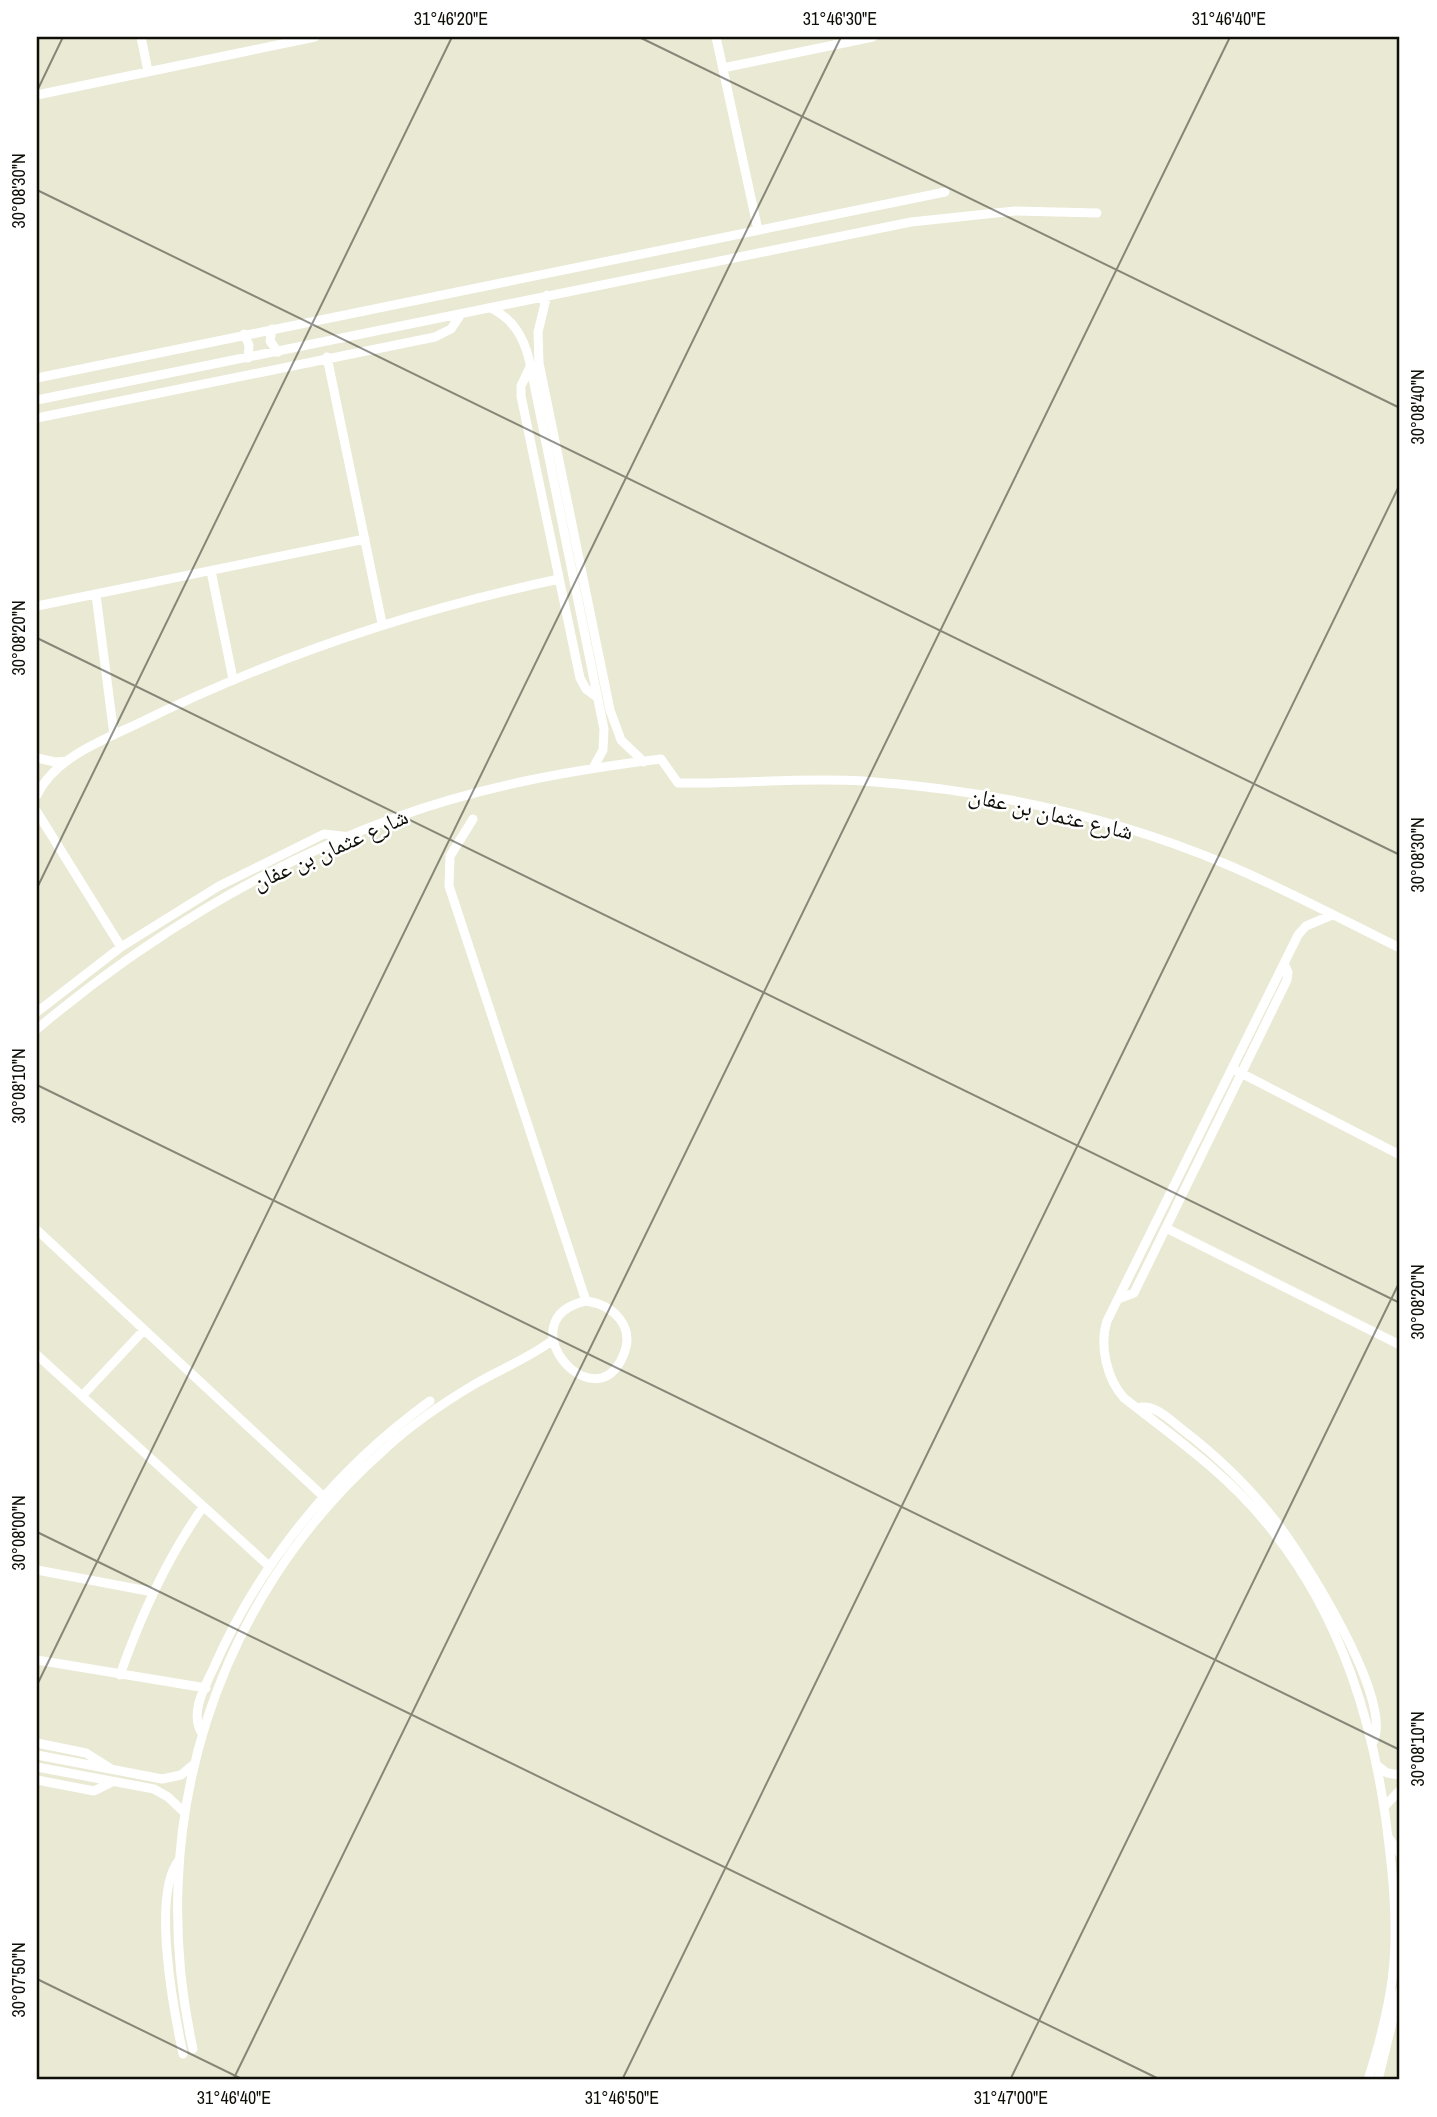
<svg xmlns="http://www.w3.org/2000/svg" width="1437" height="2117" viewBox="0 0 1437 2117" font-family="'Archivo Narrow','Noto Naskh Arabic',sans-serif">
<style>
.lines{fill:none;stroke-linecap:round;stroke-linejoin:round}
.minor{stroke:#fff;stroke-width:9}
.ticks{fill:none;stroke:#0f0f08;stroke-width:2;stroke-opacity:0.45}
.labels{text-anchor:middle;stroke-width:5;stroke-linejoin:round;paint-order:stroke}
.street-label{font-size:23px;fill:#0f0f08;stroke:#fff}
.neatline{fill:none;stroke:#0f0f08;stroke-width:2.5}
.ticks-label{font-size:18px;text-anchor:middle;fill:#0f0f08}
</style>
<rect width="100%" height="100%" fill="#eae9d4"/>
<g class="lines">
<path class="minor" d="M141,37l7,34
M716,37l42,193
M723,68l150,-31
M37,95l278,-58
M547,295l-9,37 1,31 71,347 11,30 23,22
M491,308c22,11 32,28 38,51l75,370 -1,21 -10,18
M272,329l-2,12 8,11
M244,334l5,11 -1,13
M327,357l55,266
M530,367l-9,19v10l59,282 6,11 11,8
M37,378l908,-186
M37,400l874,-178 104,-11 82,2
M37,418l398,-81 16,-8 10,-15
M211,571l22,108
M96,595l18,140
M37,606l328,-67
M37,758l18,4 12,-1
M37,795c18,-38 67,-55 102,-72 134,-66 274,-113 420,-144
M37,812l84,135
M473,819l-23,37 -1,30 137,415
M1332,915l-26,11 -8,9 -191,386c-8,25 0,58 17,77 50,39 103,76 143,126 76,92 109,205 122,321 5,39 8,78 5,117 -3,40 -14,80 -26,118
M37,1012l84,-65 98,-61 105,-52 27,3
M37,1029c106,-89 229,-165 360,-212 85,-31 175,-47 264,-58l17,24c62,1 123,-6 185,-2 125,9 250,35 365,84 59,25 115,55 172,83
M1237,1071l163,84
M1166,1228l234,117
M37,1230l287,267
M1118,1299l16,-6 153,-313 1,-8 -4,-8
M586,1301c28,4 50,26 37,55 -29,68 -118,-37 -37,-55z
M37,1355l232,211
M82,1396l62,-66
M1137,1408c18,-5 33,12 46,22 34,26 65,56 91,89 28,35 121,182 99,223
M37,1570l116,22
M37,1660l169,28
M120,1675c21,-60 47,-117 83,-168
M201,1732c-11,-21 4,-45 13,-65 47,-106 122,-198 216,-266
M37,1743l49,10 24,15
M37,1755l125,24 19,-4 12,-10
M1378,1766l9,7 13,2
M37,1767l117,22 14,8 17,16
M37,1780l57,11 18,-9
M1385,1806l15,-16
M1389,1838l11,16
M179,1860c-28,34 -5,152 4,194
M193,2049c-49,-222 20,-449 192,-600 27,-25 58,-46 90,-65 26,-15 54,-26 78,-44
M1378,2080l22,-90"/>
</g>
<path class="ticks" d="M639,37l761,371M37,91l26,-54M37,190l1363,665M37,638l1363,665M37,888l415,-851M37,1085l1363,665M37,1532l1124,548M37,1685l804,-1648M37,1979l207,101M233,2080l997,-2043M622,2080l778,-1596M1010,2080l390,-799M1399,2080l1,-2"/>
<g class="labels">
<g class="street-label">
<text transform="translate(1051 813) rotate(13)" y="8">شارع عثمان بن عفان</text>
<text transform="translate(330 849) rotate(-24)" y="8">شارع عثمان بن عفان</text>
</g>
</g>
<rect width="1437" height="2117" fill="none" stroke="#ffffff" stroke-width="77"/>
<rect x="38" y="38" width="1360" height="2040" class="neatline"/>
<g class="ticks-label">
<text x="451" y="25">31°46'20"E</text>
<text x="840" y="25">31°46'30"E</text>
<text x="1229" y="25">31°46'40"E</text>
<text transform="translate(19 191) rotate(-90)" y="6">30°08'30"N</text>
<text transform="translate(1418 407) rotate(-90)" y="6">30°08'40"N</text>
<text transform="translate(19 638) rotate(-90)" y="6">30°08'20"N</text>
<text transform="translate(1418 855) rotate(-90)" y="6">30°08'30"N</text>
<text transform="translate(19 1086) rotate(-90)" y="6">30°08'10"N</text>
<text transform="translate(1418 1302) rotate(-90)" y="6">30°08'20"N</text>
<text transform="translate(19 1533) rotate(-90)" y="6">30°08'00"N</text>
<text transform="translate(1418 1749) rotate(-90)" y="6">30°08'10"N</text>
<text transform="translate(19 1980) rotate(-90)" y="6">30°07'50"N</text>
<text x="234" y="2104">31°46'40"E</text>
<text x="622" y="2104">31°46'50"E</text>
<text x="1011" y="2104">31°47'00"E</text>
</g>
</svg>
